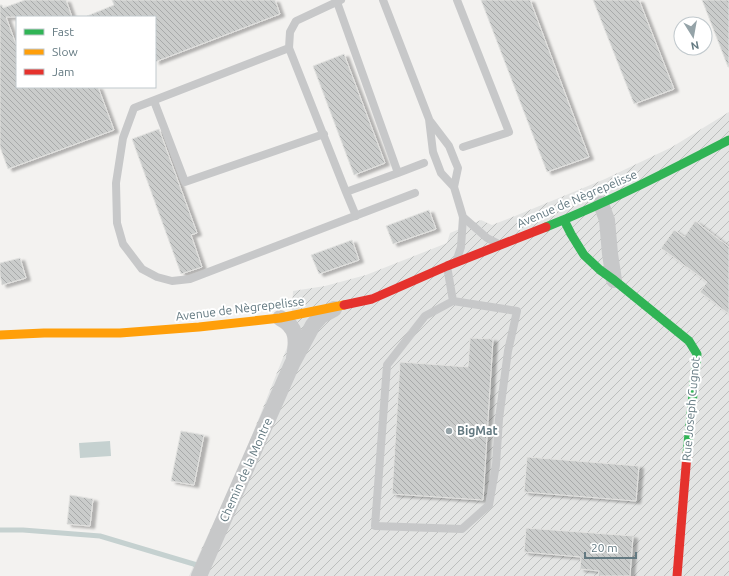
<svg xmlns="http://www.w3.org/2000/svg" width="729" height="576" viewBox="0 0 729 576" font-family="Ubuntu,sans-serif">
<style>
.industrial{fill:url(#industrial-furrows)}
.water{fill:#c5d1d0}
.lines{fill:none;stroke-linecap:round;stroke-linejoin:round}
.stream{stroke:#c5d1d0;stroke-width:5}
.building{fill:url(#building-back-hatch);stroke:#e2e2e0;filter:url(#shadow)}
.lane{stroke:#c7c8c9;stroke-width:8}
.street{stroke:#c7c8c9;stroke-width:16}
.fast{stroke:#30b455;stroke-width:9}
.slow{stroke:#ff9f0a;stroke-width:9}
.jam{stroke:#e5322d;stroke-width:9}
.poi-dot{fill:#95a3a8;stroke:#fff;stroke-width:1.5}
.labels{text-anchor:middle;stroke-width:4;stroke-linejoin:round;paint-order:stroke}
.street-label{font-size:12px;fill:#637981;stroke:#fff}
.poi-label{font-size:12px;font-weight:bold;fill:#637981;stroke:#fff;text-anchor:start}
</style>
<defs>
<pattern id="industrial-furrows" width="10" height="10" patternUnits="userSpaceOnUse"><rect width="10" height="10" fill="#e3e4e3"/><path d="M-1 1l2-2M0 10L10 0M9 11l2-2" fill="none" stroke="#bcbebd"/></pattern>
<pattern id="building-back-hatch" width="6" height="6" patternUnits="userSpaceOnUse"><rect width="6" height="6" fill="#cacccb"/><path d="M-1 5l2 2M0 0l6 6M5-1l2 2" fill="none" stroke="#a8aaaa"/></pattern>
<filter id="shadow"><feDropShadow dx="4.5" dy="2.5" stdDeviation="1" flood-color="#0004"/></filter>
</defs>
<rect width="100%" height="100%" fill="#f3f2f0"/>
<path class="industrial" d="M729,112v464h-540l52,-113 49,-123 3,-49 32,-5 41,-11 81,-32 3,-10 31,-13 11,5 23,-9 90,-37 67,-32z"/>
<path class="water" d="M110,441l1,15 -31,2 -1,-15z"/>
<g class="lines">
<path class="stream" d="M0,530h23l77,6 97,29"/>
</g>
<path class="building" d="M25,0h41l6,17h-66l11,30v40h81l16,43 -106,39 -8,-22v-142h2l1,3z
M112,0h163l5,14 -125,48v-45h-68v-1l27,-11z
M481,0h49l59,157 -42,15z
M593,0h46l35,89 -40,15z
M702,0h27v67h-1z
M344,54l41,109 -31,12 -41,-109z
M159,129l38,104 -6,2 11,32 -21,7 -49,-135z
M429,210l7,19 -43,15 -7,-18z
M695,221l34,26v67l-29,-22 7,-10 -46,-34 13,-18 10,7z
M352,240l7,20 -40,14 -8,-19z
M20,258l6,20 -24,7 -2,-10v-12z
M470,338l23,1 -10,161 -91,-6 8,-132 68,5z
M181,431l23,4 -10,50 -23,-4z
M527,457l112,9 -3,35 -112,-9z
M70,495l23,4 -3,27 -23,-2z
M526,528l107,8 -3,40h-32l1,-5 -19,-2 1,-12 -57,-5z"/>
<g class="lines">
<path class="lane" d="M341,0l-45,21 -6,11 -1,16 57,144 52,-19
M383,0l46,119 4,33 8,21 13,14 9,30 -2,30 -4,12
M457,0l52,132 -46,15
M337,2l61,171 26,-10
M289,48l-155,60 -11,30 -7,45 1,40 6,21 19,25 15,8 15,4 18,-2 225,-86
M154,101l31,81 139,-48
M430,121l19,25 6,15 3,7 -4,19
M346,192l10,24
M463,217l24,21 10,5
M447,266l6,35
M453,301l64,10 -9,40 -9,68 -3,46 -7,40 -27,24 -87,-3 12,-161 38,-49z"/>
<path class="street" d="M601,204l6,16 3,34 4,26
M280,318c18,9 17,23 14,40
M199,576l93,-212 21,-39 8,-9 13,-7"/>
<path class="fast" d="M564,220l7,14 13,21 16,15 14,10 75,61 8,13 -10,100
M546,227c63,-25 123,-56 183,-87"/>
<path class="slow" d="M0,335l44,-2h76l79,-6 81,-9 64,-13"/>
<path class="jam" d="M344,305l28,-6 75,-33 99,-39
M677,576l10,-122"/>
</g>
<circle class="poi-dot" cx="449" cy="431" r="4"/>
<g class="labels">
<g class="street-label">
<text transform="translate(577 199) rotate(-23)" y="4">Avenue de Nègrepelisse</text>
<text transform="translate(240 309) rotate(-7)" y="4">Avenue de Nègrepelisse</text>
<text transform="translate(691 409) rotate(-85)" y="4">Rue Joseph Cugnot</text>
<text transform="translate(246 470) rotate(-66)" y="4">Chemin de la Montre</text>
</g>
<g class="poi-label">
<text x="457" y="435">BigMat</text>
</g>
</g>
<rect x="16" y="16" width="140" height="72" fill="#ffffff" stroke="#c1c9cd"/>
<rect x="24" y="29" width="20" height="6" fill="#30b455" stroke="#c1c9cd"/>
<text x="52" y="36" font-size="12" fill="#637981">Fast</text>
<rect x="24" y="49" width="20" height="6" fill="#ff9f0a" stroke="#c1c9cd"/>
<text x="52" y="56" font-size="12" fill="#637981">Slow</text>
<rect x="24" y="69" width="20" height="6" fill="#e5322d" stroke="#c1c9cd"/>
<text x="52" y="76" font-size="12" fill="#637981">Jam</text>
<g transform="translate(693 36) rotate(169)"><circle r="19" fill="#ffffff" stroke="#c1c9cd"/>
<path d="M0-3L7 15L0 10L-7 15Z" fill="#95a3a8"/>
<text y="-6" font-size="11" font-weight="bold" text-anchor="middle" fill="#637981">N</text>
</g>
<path d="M585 552v6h51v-6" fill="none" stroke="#637981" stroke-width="2"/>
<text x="591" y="552" font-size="12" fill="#637981" stroke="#ffffff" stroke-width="3" paint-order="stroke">20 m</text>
</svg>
